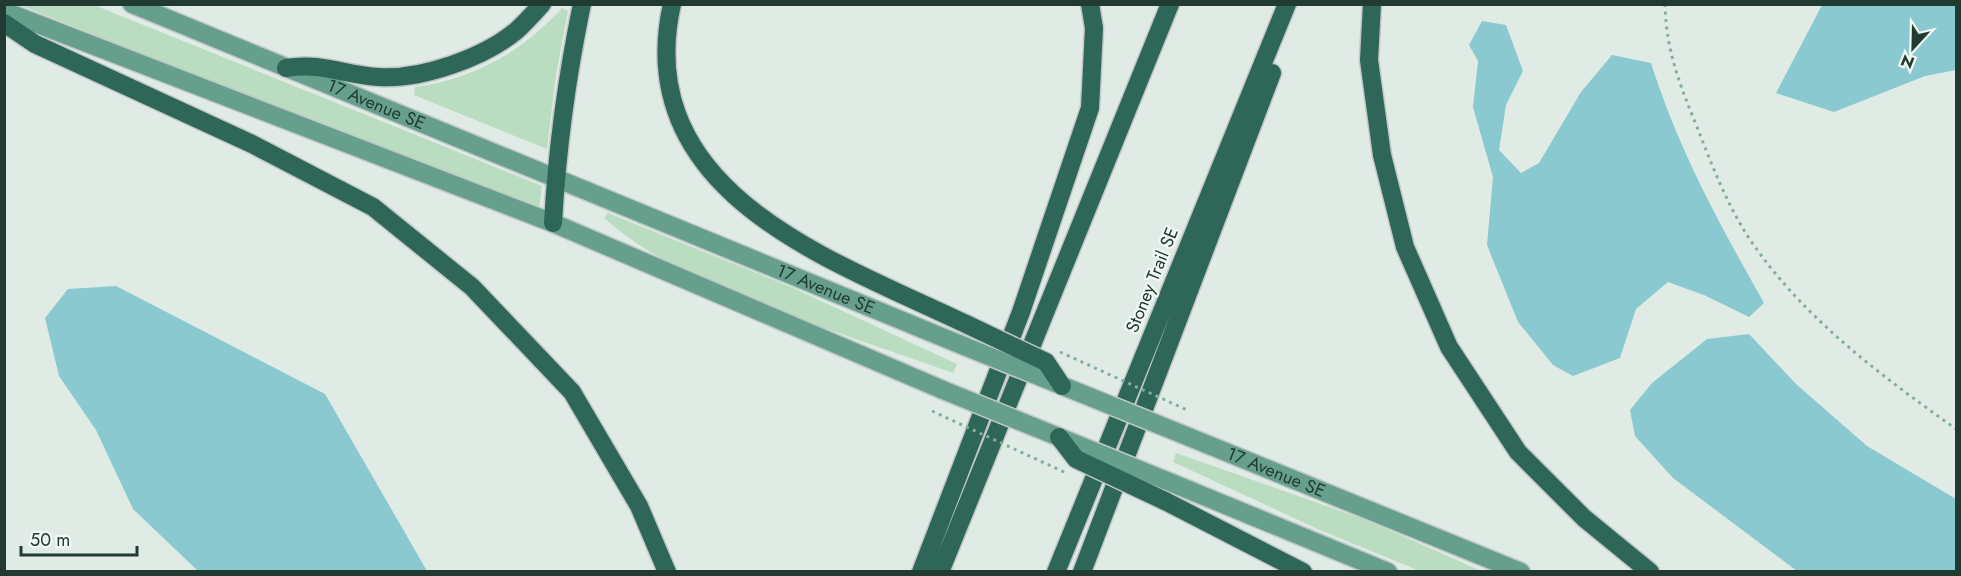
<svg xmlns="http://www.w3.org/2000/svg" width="1961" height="576" viewBox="0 0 1961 576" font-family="Jost,sans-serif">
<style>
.green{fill:#badcc1}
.water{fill:#89c9cf}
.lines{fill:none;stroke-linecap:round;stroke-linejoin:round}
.major-casing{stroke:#c1c8c6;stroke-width:21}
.highway-casing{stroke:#c1c8c6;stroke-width:21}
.path{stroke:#82ae9d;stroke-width:3;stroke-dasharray:3 4.5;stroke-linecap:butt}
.major{stroke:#66a08d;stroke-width:18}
.highway{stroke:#2e6758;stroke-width:18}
.major-bridge-casing{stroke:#c1c8c6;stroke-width:21;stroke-linecap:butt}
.highway-bridge-casing{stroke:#c1c8c6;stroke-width:21;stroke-linecap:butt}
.path-bridge{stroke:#82ae9d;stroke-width:3;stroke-dasharray:3 4.5;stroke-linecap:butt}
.major-bridge{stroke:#66a08d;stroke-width:18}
.highway-bridge{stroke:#2e6758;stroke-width:18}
.labels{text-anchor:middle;stroke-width:4.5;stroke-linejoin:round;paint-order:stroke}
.street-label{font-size:18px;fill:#213b33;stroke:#f1f8f4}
</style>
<rect width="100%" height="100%" fill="#e1ebe6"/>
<path class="green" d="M20,5h74l448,181 -3,23 -149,-55z
M562,8l6,3 -12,63 -9,75 -133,-54 1,-8c59,-8 107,-35 147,-79z
M608,213l183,74 166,77 -4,9c-66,-23 -132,-45 -198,-72 -54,-22 -106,-43 -151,-83z
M1176,453l193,68 112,50h-61l-98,-40 -149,-69z"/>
<path class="water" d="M1822,5h134v65l-31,6 -91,36 -58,-19z
M1482,21l24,4 17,46 -17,34 -7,45 22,23 18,-10 42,-71 31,-37 39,8c28,88 68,160 113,240l-15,14 -45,-22 -36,-13 -32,27 -16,49 -47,18 -20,-11 -35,-43 -31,-77 6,-68 -20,-70 5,-46 -9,-16z
M116,286l209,108 102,177h-229l-65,-62 -37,-79 -37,-54 -14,-58 23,-29z
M1749,334l47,50 71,62 89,53v72h-159l-124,-93 -38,-42 -5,-26 22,-27 55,-44z"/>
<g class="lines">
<g class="major-casing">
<g id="major">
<path id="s1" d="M132,4l827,340"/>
<path d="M4,11l549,212 390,167"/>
<path id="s2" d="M1189,437l332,135"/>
<path d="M1172,483l216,89"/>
</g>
</g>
<g class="highway-casing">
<path id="highway" d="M672,4c-42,189 160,256 294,320
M1372,4l-3,56 13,95 23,92 44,100 69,105 66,66 66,54
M4,23l31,21 217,100 121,63 99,80 100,105 67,114 28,66
M286,68c37,-6 57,7 92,9 43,3 105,-19 138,-46 9,-8 18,-18 26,-27
M553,223c4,-73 14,-147 29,-219
M1165,501l138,71
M921,572l100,-260 69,-204 4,-80 -4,-24
M940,572l230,-568
M1056,572l231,-568
M1082,572l190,-499"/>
</g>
<path class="path" d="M1665,4c1,47 15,81 32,123 14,36 29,75 50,108 53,81 132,139 209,194"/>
<use href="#major" class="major"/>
<use href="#highway" class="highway"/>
<g class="major-bridge-casing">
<path id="major-bridge" d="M959,344l230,93
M943,390l229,93"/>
</g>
<g class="highway-bridge-casing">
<path id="highway-bridge" d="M966,324l80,38 16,24
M1059,437l17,22 89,42"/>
</g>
<path class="path-bridge" d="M1060,352l127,58
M932,411l132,61"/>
<use href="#major-bridge" class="major-bridge"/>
<use href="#highway-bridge" class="highway-bridge"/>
</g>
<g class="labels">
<g class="street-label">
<text dy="6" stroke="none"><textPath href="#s1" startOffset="264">17 Avenue SE</textPath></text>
<text transform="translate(1152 280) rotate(-68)" y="6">Stoney Trail SE</text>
<text dy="6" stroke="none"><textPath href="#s1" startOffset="750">17 Avenue SE</textPath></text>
<text dy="6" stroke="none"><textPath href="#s2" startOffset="94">17 Avenue SE</textPath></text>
</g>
</g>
<rect width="1961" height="576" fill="none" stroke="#213b33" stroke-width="12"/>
<g transform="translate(1913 48) rotate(202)" stroke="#f1f8f4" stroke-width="4.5" paint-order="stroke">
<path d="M0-4.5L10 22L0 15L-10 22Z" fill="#213b33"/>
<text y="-9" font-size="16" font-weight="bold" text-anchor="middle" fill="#213b33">N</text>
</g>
<path d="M21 546v9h116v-9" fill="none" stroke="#213b33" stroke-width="3"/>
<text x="30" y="546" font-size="18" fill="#213b33" stroke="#f1f8f4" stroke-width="4.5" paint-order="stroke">50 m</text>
</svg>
